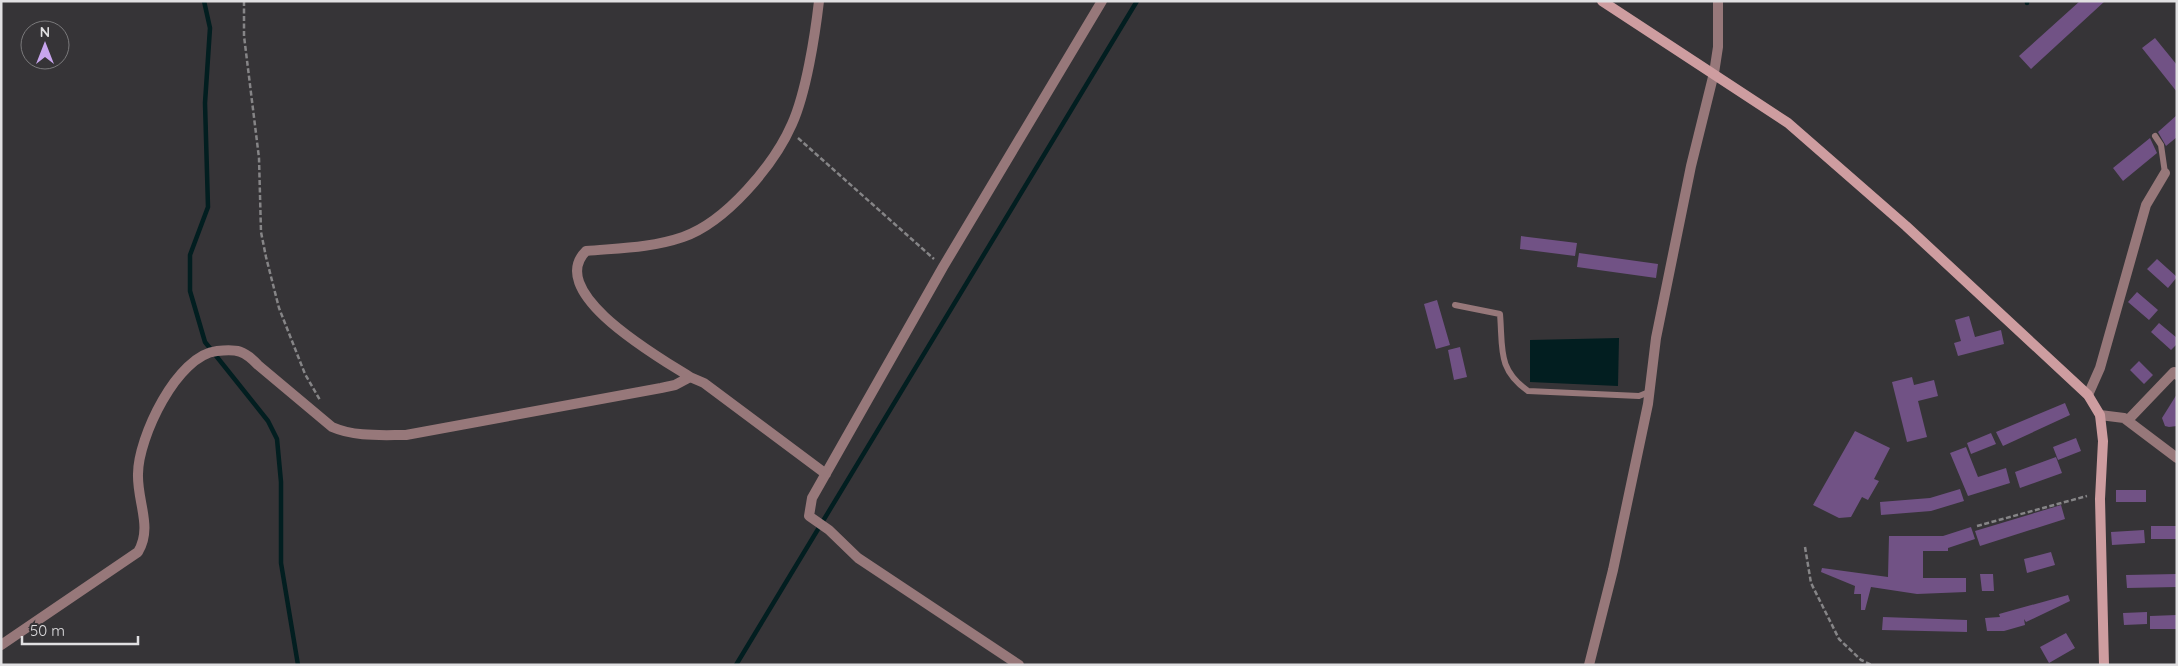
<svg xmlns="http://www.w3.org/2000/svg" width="2178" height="666" viewBox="0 0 2178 666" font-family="Quicksand,sans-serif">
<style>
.water{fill:#021e20}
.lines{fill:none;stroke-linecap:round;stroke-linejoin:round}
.stream{stroke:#021e20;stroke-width:4.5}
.building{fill:#715285}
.path{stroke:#868587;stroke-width:2.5;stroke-dasharray:5 2.5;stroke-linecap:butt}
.service{stroke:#97787a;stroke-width:6}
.minor{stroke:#97787a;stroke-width:10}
.secondary{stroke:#ce9da0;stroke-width:10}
</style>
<rect width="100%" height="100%" fill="#363437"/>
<path class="water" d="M1619,338l-1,48 -88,-4v-42z"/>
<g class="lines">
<path class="stream" d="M204,1l6,27 -5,75 3,104 -18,48v36l15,51 63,79 9,18 4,43v81l17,102
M2027,1v2
M736,665l401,-664"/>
</g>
<path class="building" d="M2080,1h25l-74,68 -12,-13z
M2155,38l22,27v27l-35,-44z
M2177,115v22l-11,9 -8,-14z
M2150,138l7,15 -34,28 -10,-13z
M1521,236l56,7 -2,13 -55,-7z
M1579,253l79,11 -2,14 -79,-11z
M2157,259l20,18 -9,11 -21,-19z
M2137,292l21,18 -9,10 -21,-18z
M1437,300l13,45 -14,4 -12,-45z
M1969,316l6,21 26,-7 3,14 -46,12 -4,-13 7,-2 -6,-21z
M2159,323l18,15v6l-6,6 -20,-18z
M1460,347l7,30 -13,3 -6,-30z
M2139,361l14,14 -9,9 -14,-14z
M1912,377l2,8 20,-5 4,16 -20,5 9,36 -20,5 -15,-60z
M2177,394v32l-8,1 -4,-1 -3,-8z
M2065,403l5,12 -67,31 -7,-14z
M1855,431l35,17 -16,31 5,2 -11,19 -6,-3 -11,20 -12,1 -26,-13z
M1991,433l5,11 -25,10 -4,-11z
M2076,438l5,13 -23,9 -5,-13z
M1966,447l12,30 28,-9 4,15 -42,13 -18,-43z
M2056,457l6,16 -42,15 -5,-16z
M1960,489l4,12 -33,10 -50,4 -1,-13 50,-4z
M2116,490h30v12h-30z
M2061,505l4,14 -85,27 -5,-15z
M2151,526h26v13h-26z
M1971,527l4,12 -27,9v3h-25v27h43v14l-49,2 -46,-7 -6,23h-4v-16h-7l1,-8 -34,-14 1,-4 66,9 1,-41h54z
M2144,530l1,13 -33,2 -1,-13z
M2051,552l4,13 -28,8 -3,-14z
M1980,574h13l1,17h-12z
M2177,574v13l-50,1 -1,-13z
M2068,595l2,6 -44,21 -2,-3 1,6 -21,6h-17l-2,-13 15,-1 -1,-3z
M2147,612v12l-23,1 -1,-12z
M2177,615v14h-27v-13z
M1883,617l84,3v12l-85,-2z
M2066,633l9,15 -26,15 -9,-16z"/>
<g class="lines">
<path class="path" d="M244,1v35l15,122 2,74 5,25 13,51 26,66 15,26
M798,138l136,121
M1977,526l110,-30
M1805,547l6,36 28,56 22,21 11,5"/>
<path class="service" d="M2155,136l6,9 4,28
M1455,305l45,9c3,35 -3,55 28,77l111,5 10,-4"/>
<path class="minor" d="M690,377c-28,-18 -146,-84 -104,-126 33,-3 65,-3 97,-14 43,-15 91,-72 109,-113 14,-31 23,-88 27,-123
M2088,395l12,-27 46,-163 19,-32
M2100,415l24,3 53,40
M2128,420l46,-48 3,3
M1,645l137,-93c15,-25 -1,-50 0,-78 0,-36 39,-119 79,-123 20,-2 27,-1 41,14l74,62c23,10 48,8 74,8l255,-47 14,-3 15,-8 14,6 122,91
M1019,665l-161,-107 -29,-28 -20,-14 3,-18 131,-231 159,-266
M1589,665l24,-95 35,-166 8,-66 35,-172 23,-93 4,-26v-46"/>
<path class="secondary" d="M1602,1l186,122 118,103 182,169 12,20 3,26 -3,58 4,166"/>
</g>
<rect width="2178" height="666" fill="none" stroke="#e1e0e2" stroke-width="5"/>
<g transform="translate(45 45)"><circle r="24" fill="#363437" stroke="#7a797b"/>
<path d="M0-4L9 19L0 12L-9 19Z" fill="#c8a5ee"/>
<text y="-8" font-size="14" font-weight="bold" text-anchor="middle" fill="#e1e0e2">N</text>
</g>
<path d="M22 636v8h116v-8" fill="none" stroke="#e1e0e2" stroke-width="2.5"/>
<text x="30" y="636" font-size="15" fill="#e1e0e2" stroke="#363437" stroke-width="4" paint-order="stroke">50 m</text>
</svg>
